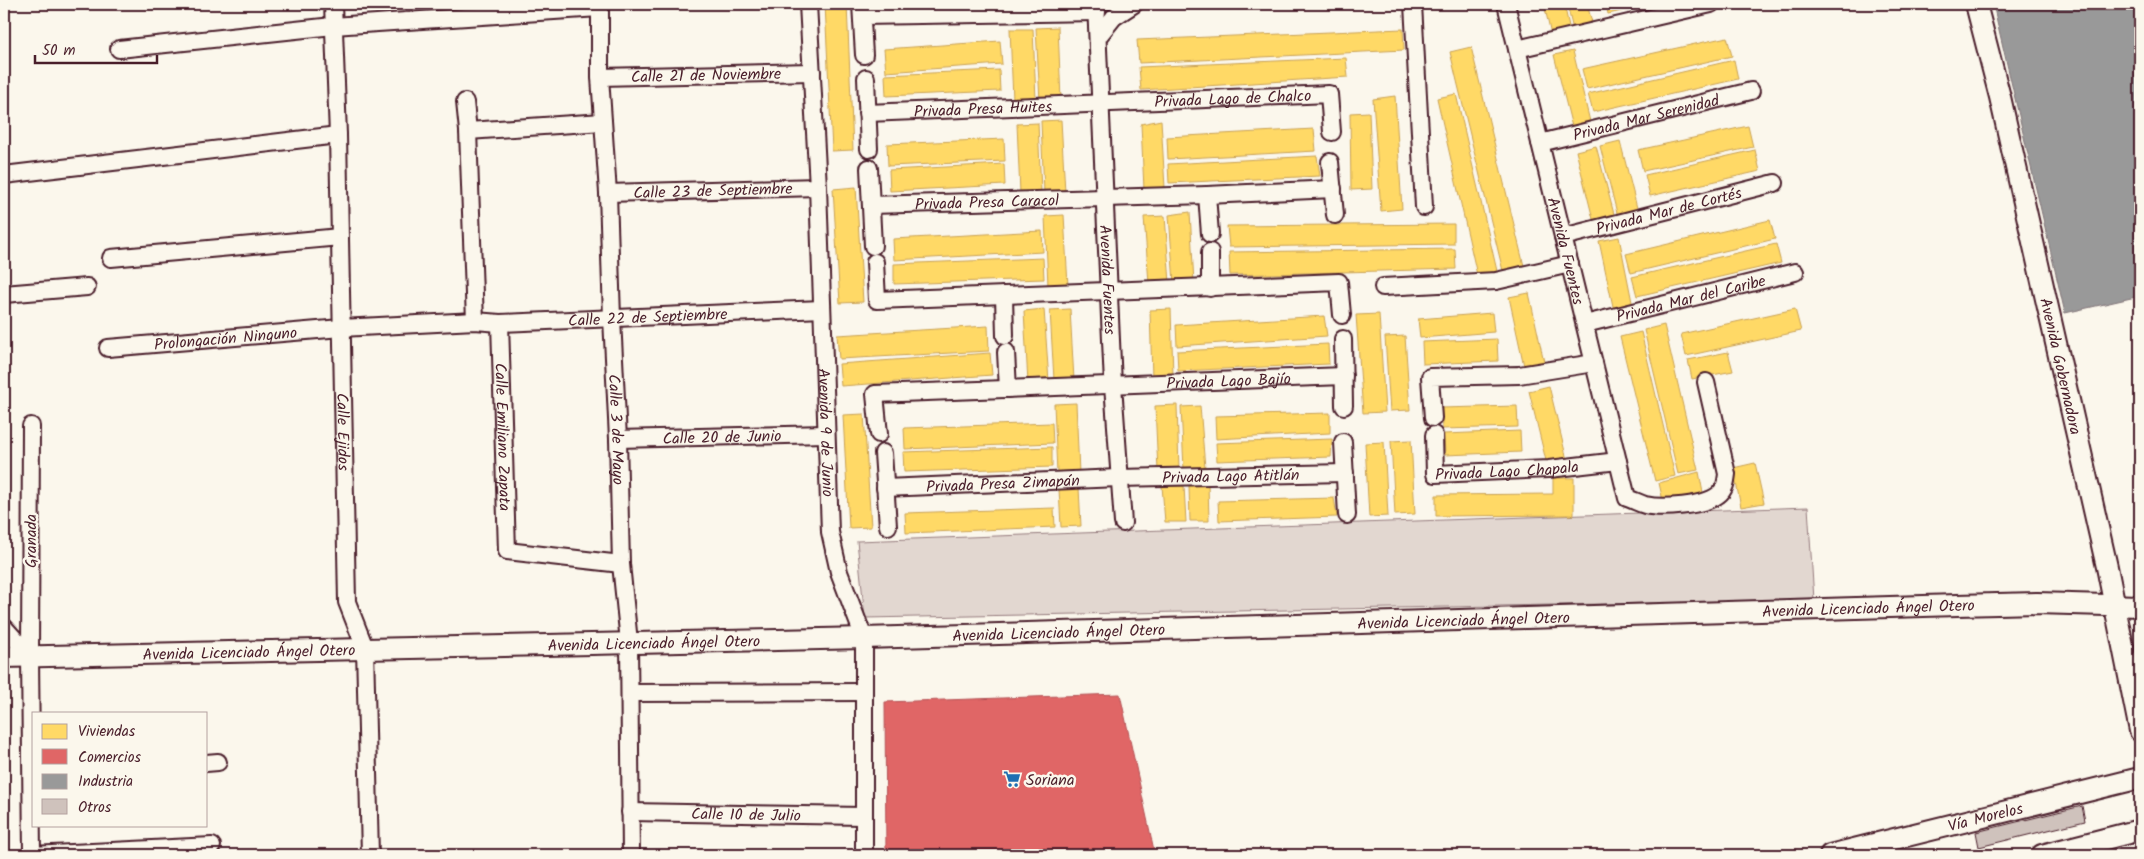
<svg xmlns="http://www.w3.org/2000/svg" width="2144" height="859" viewBox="0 0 2144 859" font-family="Kalam,sans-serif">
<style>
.green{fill:#e2d7d0;stroke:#967b7e}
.homes{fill:#ffd966;stroke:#c9a154}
.shops{fill:#e06666;stroke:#b35154}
.industry{fill:#999;stroke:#817478}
.building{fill:#cfc2bc;stroke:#4a1f2b}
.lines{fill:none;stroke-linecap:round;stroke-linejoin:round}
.minor-casing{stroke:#4a1f2b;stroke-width:20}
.major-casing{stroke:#4a1f2b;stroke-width:24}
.minor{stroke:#fbf7ec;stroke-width:16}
.major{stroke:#fbf7ec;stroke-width:20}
.labels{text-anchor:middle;stroke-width:5;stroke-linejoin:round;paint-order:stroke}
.street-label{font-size:16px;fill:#4a1f2b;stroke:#fbf7ec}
.poi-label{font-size:16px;fill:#4a1f2b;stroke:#fbf7ec;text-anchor:start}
</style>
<rect width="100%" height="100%" fill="#fbf7ec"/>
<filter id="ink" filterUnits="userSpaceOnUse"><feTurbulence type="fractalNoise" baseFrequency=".02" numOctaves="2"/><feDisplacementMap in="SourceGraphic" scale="10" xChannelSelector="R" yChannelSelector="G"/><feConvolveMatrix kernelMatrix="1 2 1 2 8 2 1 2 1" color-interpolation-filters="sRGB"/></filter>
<g filter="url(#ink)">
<path class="green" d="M1808,507l6,93 -949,18 -8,-77z"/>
<path class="homes" d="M825,4h22l6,146 -21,1z
M1544,4h20l6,27 -19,4z
M1567,4h20l6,22 -20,4z
M1606,4h48l-46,10z
M1058,27l3,73 -21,1 -4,-73z
M1010,29h23l3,71h-23z
M1403,29l1,21 -265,13 -2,-23z
M1727,37l5,19 -145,33 -5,-20z
M1000,41l2,23 -116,8 -2,-23z
M1471,47l53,219 -21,5 -53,-219z
M1573,51l18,75 -18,5 -19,-76z
M1346,58l2,19 -207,13 -2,-23z
M1734,60l4,19 -145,33 -5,-18z
M999,70l1,21 -114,5 -1,-21z
M1456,94l41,177 -20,4 -40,-177z
M1395,96l7,113 -21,2 -8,-112z
M1369,112l3,77 -21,1 -1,-77z
M1061,120l4,72 -21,1 -3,-72z
M1161,120l4,68 -21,2 -3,-66z
M1038,123l3,69 -21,1 -3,-69z
M1748,126l5,21 -110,24 -5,-21z
M1314,129l2,22 -148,8 -1,-22z
M1004,139l1,22 -117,5 -1,-22z
M1620,141l18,71 -20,5 -18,-71z
M1596,146l19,72 -21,5 -18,-72z
M1755,150l5,21 -110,25 -5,-21z
M1317,156l3,20 -151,7 -1,-19z
M1004,164l1,21 -115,6 -1,-21z
M856,187l7,115 -23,1 -7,-114z
M1190,212l4,71h-20l-5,-68z
M1064,215l4,71h-20l-3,-70z
M1165,216l5,67h-21l-5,-66z
M1770,220l5,19 -144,34 -5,-19z
M1454,224v20l-225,3 -2,-21z
M1042,231l1,21 -149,8 -1,-21z
M1619,237l14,70 -19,4 -15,-70z
M1776,244l5,19 -144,33 -5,-19z
M1455,249l1,20 -226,6 -1,-23z
M1043,258l1,21 -150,5v-20z
M1529,293l15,69 -20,4 -15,-69z
M1044,309l5,73 -21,1 -4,-72z
M1070,309l4,71h-20l-4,-70z
M1171,309l2,67 -21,2 -2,-68z
M1795,309l6,22 -115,25 -5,-22z
M1492,313l2,19 -74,6 -2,-19z
M1379,314l6,98 -22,1 -7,-98z
M1324,316l3,20 -150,10 -1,-21z
M1664,325l34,145 -20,4 -34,-144z
M988,326l1,25 -150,8 -2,-24z
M1641,332l34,144 -20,5 -35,-144z
M1405,336l5,74 -20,1 -5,-74z
M1497,339l1,22 -75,3 -1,-22z
M1328,344l1,20 -151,7 -1,-20z
M1728,352l5,19 -41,8 -4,-19z
M990,353l2,22 -151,11 -2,-22z
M1549,386l18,74 -20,5 -18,-74z
M1076,403l3,70h-22l-3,-69z
M1177,405l2,65 -21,1 -3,-65z
M1200,406l5,62 -21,1 -3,-62z
M1517,406l1,21 -76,2 -1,-21z
M1330,413v20l-114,6 -1,-23z
M864,414l7,113 -22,1 -6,-113z
M1052,423l1,20 -148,6 -1,-21z
M1520,431l1,21 -76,3 -1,-21z
M1332,439l-1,18 -114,4 -1,-18z
M1411,440l4,74 -20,1 -4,-74z
M1384,442l4,74 -19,1 -4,-74z
M1052,447v20l-148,5 -1,-20z
M1755,463l9,40 -23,4 -8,-39z
M1699,472l4,21 -40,8 -4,-18z
M1553,478h21v37l-138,1v-21l117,-1z
M1208,484l1,37h-19l-1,-35z
M1162,486h22l2,36h-21z
M1079,488l2,38 -20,1 -2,-38z
M1334,498l3,19 -118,4 -1,-20z
M1054,508l1,19 -149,6 -1,-20z"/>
<path class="shops" d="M1120,694l35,161h-269l-1,-153z
M1246,849l2,6h-32z"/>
<path class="industry" d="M1993,4h147v292l-75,17z"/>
<path class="building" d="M2082,806l3,15 -106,26 -3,-15z"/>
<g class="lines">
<g class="minor-casing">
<g id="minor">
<path id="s1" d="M333,4l5,131 9,467 18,46 5,207"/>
<path id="s2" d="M600,4v73l8,116 4,125 6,121 3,125 8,78 2,213"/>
<path id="s3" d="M808,4l10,183 12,345 9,40 25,66v217"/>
<path d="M861,4l3,51"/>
<path id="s4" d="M1096,4l17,381 10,138"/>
<path d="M1413,4l11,203"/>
<path id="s5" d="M1506,4l121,494c6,2 12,5 18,7 17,4 59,1 73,-10 7,-5 8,-13 9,-21l-21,-92"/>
<path d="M862,16l235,-4"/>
<path d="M1098,37l16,-20 20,-13"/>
<path d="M119,49l214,-23 266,-18"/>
<path d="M1517,49l194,-45"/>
<path id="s6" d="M600,77l212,-5"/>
<path d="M866,78l3,71"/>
<path d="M465,102l3,29 7,190"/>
<path id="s7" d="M867,113l462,-19 3,38"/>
<path d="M468,131l135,-9"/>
<path id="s8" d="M1540,143l211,-52"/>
<path d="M1330,162l5,53"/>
<path d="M869,168l4,78"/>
<path d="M4,175l334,-40"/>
<path id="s9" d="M608,193l210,-6"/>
<path d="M1207,195l3,39"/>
<path id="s10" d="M871,205l336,-10 126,-6"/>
<path id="s11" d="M1563,237l212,-54"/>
<path d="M1210,252v36"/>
<path d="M111,258l229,-21"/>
<path d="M875,262l2,38 462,-18 3,33"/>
<path d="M1383,287l113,-6 74,-17"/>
<path d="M4,294l83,-7"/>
<path d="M1004,295l1,41"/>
<path id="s12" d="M500,323l7,228 114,13"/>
<path id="s13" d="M1585,324l210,-52"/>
<path d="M1343,339l1,67"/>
<path id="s14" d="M108,348l233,-20 134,-7 25,2 322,-14"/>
<path d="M1006,352l2,37"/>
<path d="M1433,418l-3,-41 89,-2 75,-12"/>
<path d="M31,426l-1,230 2,199"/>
<path id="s15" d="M879,434l-4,-40 469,-18"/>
<path id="s16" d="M1434,435l1,39 114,-5 69,-8"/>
<path id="s17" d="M618,439l207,-5"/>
<path d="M1343,442l4,73"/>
<path d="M883,453l5,73"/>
<path id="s18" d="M885,488l233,-10 227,-5"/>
<path d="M4,627l26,29"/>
<path d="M630,693l234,-1"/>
<path d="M206,763l12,-1"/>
<path id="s19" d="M630,812l233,4"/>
<path d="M32,855l180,-9"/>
</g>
</g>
<g class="major-casing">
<g id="major">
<path id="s20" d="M1976,4l24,93 107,470 33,164"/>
<path id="s21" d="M4,657l860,-19 1093,-33 80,-2 103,3"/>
<path id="s22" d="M1830,855l310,-77"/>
<path d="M2042,855l98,-25"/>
</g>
</g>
<use href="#minor" class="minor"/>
<use href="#major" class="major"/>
</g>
</g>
<defs>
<g id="supermarket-bare" transform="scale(1.35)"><path d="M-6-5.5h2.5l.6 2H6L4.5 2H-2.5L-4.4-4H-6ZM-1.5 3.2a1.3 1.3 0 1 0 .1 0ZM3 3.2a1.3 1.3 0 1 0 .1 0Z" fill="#1f6fb2" stroke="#fbf7ec" stroke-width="2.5" paint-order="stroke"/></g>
</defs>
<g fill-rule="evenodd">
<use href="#supermarket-bare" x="1012" y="779"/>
</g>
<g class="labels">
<g class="street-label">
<text dy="6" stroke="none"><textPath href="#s6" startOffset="106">Calle 21 de Noviembre</textPath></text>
<text dy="6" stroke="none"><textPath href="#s7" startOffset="366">Privada Lago de Chalco</textPath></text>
<text dy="6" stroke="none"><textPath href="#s7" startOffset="116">Privada Presa Huites</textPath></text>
<text dy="6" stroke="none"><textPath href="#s8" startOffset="109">Privada Mar Serenidad</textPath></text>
<text dy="6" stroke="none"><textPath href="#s9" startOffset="105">Calle 23 de Septiembre</textPath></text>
<text dy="6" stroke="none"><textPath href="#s10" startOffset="116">Privada Presa Caracol</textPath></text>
<text dy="6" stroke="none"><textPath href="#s11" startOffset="109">Privada Mar de Cortés</textPath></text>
<text dy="6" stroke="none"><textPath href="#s5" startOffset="254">Avenida Fuentes</textPath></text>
<text dy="6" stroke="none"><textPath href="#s4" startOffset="276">Avenida Fuentes</textPath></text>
<text dy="6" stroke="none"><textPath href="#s13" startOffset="109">Privada Mar del Caribe</textPath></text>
<text dy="6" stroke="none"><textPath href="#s14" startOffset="541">Calle 22 de Septiembre</textPath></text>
<text dy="6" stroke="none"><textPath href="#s14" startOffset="118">Prolongación Ninguno</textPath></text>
<text dy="6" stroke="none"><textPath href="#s20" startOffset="372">Avenida Gobernadora</textPath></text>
<text dy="6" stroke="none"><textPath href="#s15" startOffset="394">Privada Lago Bajío</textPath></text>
<text dy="6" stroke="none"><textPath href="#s2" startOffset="426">Calle 3 de Mayo</textPath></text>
<text dy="6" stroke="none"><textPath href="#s1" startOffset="428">Calle Ejidos</textPath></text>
<text dy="6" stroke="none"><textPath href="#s3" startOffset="429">Avenida 9 de Junio</textPath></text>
<text dy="6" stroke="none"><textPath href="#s17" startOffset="104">Calle 20 de Junio</textPath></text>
<text dy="6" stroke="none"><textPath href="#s12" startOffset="114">Calle Emiliano Zapata</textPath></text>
<text dy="6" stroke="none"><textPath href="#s16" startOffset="111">Privada Lago Chapala</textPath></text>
<text dy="6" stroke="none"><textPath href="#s18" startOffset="346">Privada Lago Atitlán</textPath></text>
<text dy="6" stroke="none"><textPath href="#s18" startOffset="118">Privada Presa Zimapán</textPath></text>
<text transform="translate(30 541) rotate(-90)" y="6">Granada</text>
<text dy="6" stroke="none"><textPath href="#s21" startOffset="1865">Avenida Licenciado Ángel Otero</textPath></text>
<text dy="6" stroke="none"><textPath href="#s21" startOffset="1460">Avenida Licenciado Ángel Otero</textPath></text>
<text dy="6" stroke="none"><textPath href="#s21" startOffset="1055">Avenida Licenciado Ángel Otero</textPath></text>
<text dy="6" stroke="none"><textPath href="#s21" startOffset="650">Avenida Licenciado Ángel Otero</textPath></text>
<text dy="6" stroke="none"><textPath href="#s21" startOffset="245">Avenida Licenciado Ángel Otero</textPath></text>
<text dy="6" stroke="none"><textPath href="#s19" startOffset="116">Calle 10 de Julio</textPath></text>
<text dy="6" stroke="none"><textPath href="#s22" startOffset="160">Vía Morelos</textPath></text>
</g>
<g class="poi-label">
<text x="1026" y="785">Soriana</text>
</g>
</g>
<rect width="2144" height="859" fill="none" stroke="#fbf7ec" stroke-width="20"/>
<rect x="10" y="10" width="2124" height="839" fill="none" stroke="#4a1f2b" stroke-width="2" filter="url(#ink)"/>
<rect x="32" y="712" width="175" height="115" fill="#fbf7ec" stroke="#b4a19f"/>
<rect x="42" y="724" width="25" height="15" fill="#ffd966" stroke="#b4a19f"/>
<text x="78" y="736" font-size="15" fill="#4a1f2b">Viviendas</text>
<rect x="42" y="749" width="25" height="15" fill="#e06666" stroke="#b4a19f"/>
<text x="78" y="762" font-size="15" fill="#4a1f2b">Comercios</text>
<rect x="42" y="774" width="25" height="15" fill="#999999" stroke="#b4a19f"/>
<text x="78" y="786" font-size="15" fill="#4a1f2b">Industria</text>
<rect x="42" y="799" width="25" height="15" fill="#cfc2bc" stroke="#b4a19f"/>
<text x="78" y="812" font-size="15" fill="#4a1f2b">Otros</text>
<path d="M35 55v8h122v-8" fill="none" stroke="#4a1f2b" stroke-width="2.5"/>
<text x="42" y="55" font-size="15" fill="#4a1f2b" stroke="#fbf7ec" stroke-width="4" paint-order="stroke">50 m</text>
</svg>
